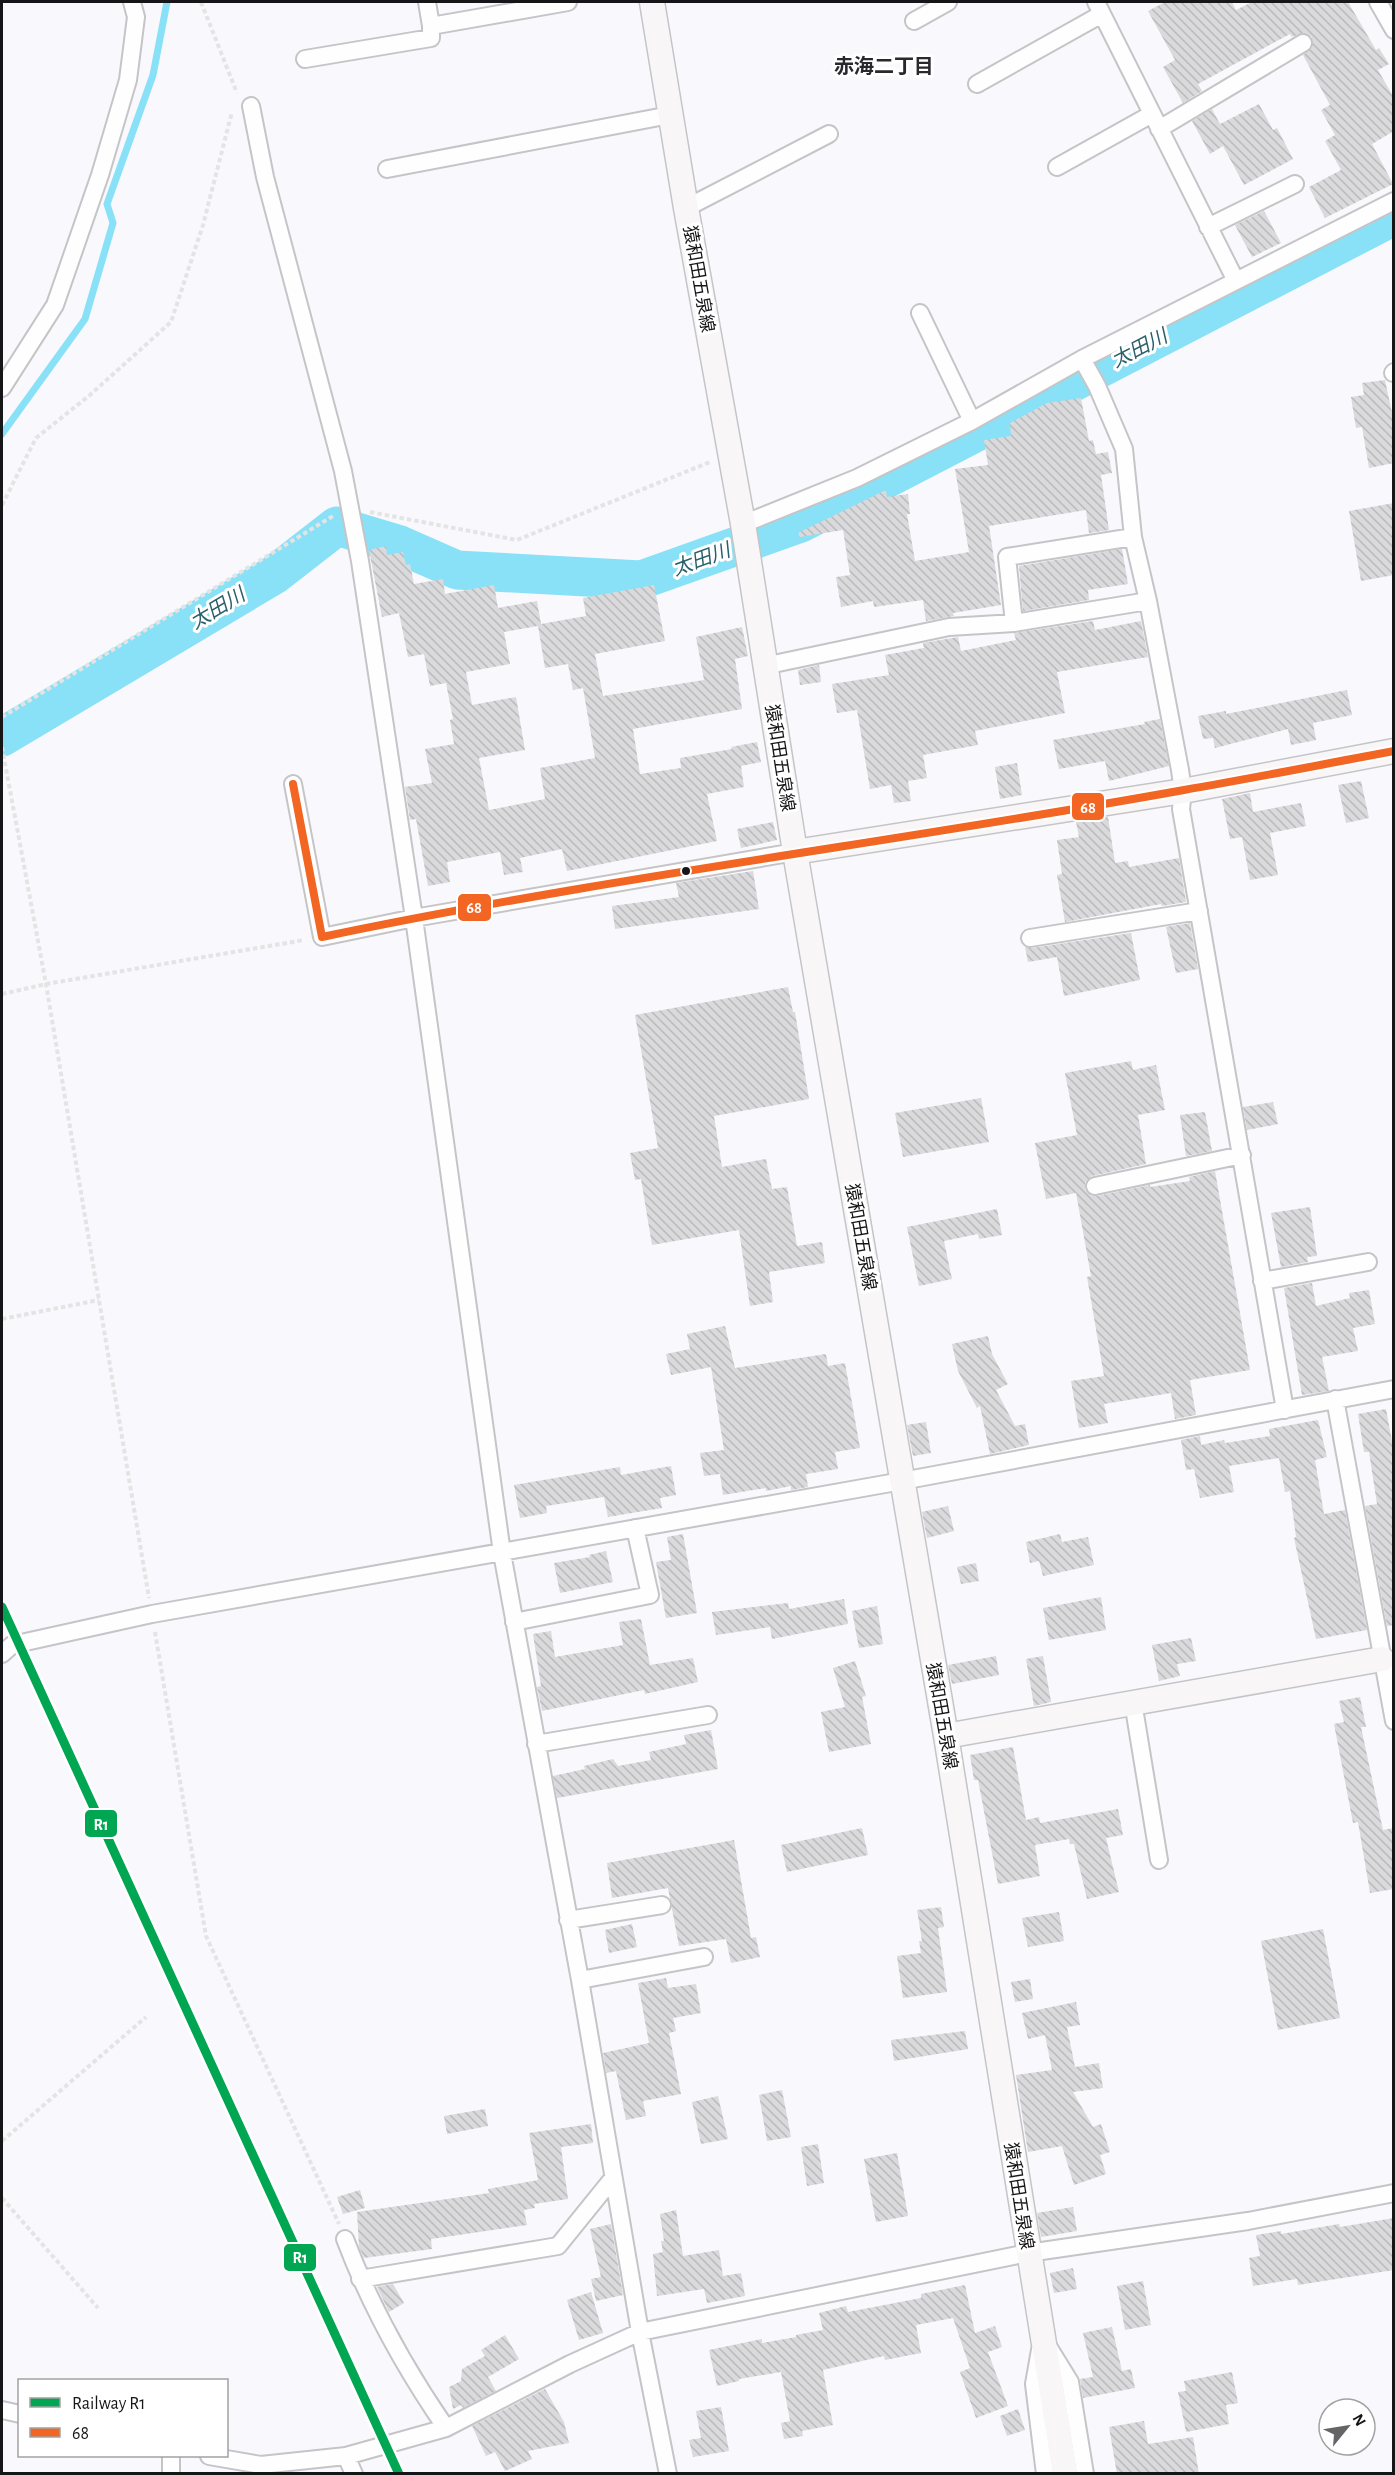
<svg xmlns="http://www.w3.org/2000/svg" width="1395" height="2475" viewBox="0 0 1395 2475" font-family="'Alegreya Sans','Noto Sans JP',sans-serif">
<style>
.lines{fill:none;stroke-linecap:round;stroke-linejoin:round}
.stream{stroke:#88e1f6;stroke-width:7}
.river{stroke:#88e1f6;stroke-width:39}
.building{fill:url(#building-back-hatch);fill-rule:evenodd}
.street-casing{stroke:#c5c5c8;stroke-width:20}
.secondary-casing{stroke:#c5c5c8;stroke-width:27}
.path{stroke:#e4e4e4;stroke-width:4;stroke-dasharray:4.5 3;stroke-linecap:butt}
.street{stroke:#fefeff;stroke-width:16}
.secondary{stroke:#f9f6f7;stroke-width:24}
.bus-1-casing{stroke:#fff;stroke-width:12}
.bus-1{stroke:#f26522;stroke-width:8}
.rail-1-casing{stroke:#fff;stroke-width:14}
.rail-1{stroke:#00a651;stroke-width:9}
.bus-dot{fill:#161618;stroke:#fff;stroke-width:2}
.labels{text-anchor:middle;stroke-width:6;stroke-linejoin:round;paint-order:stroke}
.street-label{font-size:18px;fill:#161618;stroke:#fff}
.neighbourhood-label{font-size:20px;font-weight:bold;fill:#29282f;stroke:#fff}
.water-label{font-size:20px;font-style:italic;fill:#2a5f6b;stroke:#fff}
.line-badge{stroke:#fff;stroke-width:2}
.badge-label{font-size:16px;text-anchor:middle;font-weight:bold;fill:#fff}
</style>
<defs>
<pattern id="building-back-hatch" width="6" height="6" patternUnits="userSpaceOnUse" patternTransform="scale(1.5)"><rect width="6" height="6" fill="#dadadd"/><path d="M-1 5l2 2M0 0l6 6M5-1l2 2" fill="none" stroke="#bababd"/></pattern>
</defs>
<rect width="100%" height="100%" fill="#f9f8fd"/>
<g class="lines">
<path class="stream" d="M2,434l83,-115 28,-96 -6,-19 46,-129 14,-73"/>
<path class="river" d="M2,737l272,-162 63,-49 63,19 57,25 184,10 160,-57 593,-307"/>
</g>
<path class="building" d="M1165,2h67l4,8 16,-8h96l28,48 3,-2 10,16 -11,6 16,28v33l-22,13 21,40 -68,34 -16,-31 32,-17 -16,-29 10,-6 -14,-25 9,-5 -27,-50 9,-7v-11l-9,-4 -11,4 -2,-3 -92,50 4,7 -19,12 -20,-36 12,-7 -27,-49z
M1259,104l14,26 4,-2 16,31 -49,26 -21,-39 -13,8 -18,-33 20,-12 8,15z
M1264,211l17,32 -29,14 -17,-32z
M1385,380l9,42v41l-25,5 -7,-41 -6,1 -5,-31 13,-2 -2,-12z
M1081,398l8,43 4,-1 3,14 12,-2 4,21 -11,2 8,55 -20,3 -3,-23 -97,16 12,79 -48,8 1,3 -28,5 -3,-21 -49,7 -1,-6 -32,6 -5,-30 14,-2 -7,-45 -43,7 -2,-4 88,-43 1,7 21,-3 2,20h-3l8,47 54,-9 -14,-83 33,-4 -4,-25 27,-4 -1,-13 37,-20z
M1394,503v72l-33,6 -12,-70z
M386,546l1,9 16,-3 3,13 4,-1 4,20 29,-5 2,15 49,-9 4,23 39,-7 4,23 45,-8 -3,-18 71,-13 11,56 -70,13 8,42 101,-16 -8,-43 46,-10 6,29 -13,3 7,50 -109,20 7,45 41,-6 -1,-10 52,-9 -1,-2 26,-5 4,20 -20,4 3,21 -37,7 10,47 -150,30 -5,-22 -42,9 3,14 -19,3 -4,-23 -53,10 3,20 -22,4 -12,-67 -6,1 -5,-33 27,-4 -7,-34 29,-5 -4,-24 3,-1 -7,-36 -16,3 -6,-32 -16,3 -9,-44 -17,4 -13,-67zM538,626l7,42 23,-4 5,26 10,-2 12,70 -55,10 5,31 -56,11 -10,-52 46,-8 -9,-53 -44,8 -6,-33 44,-8 -6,-32z
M1122,549l6,35 -40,6 1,10 -66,11 -4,-45z
M1093,621l2,9 46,-9 7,36 -91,15 8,41 -90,18 3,14 -55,10 4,23 -19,3 3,20 -17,2 -3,-18 -21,4 -13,-79 -20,3 -5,-29 57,-9 -4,-20 39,-7 -1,-5 35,-6 3,14 55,-11 -2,-7z
M819,665l2,17 -21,3 -2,-15z
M1347,690l5,25 -39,8 3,17 -25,5 -3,-16 -73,19 -2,-10 -10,1 -5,-23 28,-5v3z
M1160,719l9,47 -60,15 -4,-20 -46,8 -6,-29 92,-16 -1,-2z
M1017,763l5,32 -22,4 -5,-32z
M1361,781l8,37 -23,5 -8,-38z
M1250,793l3,19 48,-9 5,23 -36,7 8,42 -28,5 -8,-43 -12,2 -8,-40z
M1108,817l7,46 13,-2 1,6 50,-9 7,44 -24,4 -1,-2 -96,18 -8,-47 5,-1 -5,-34 22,-3 -3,-15z
M773,822l4,18 -36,8 -4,-19z
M753,871l6,38 -144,20 -3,-23 67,-9 -3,-14z
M1190,923l8,46 -22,4 -10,-46z
M1131,933l9,47 -76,16 -7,-39 -29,5 -3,-15 7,1z
M788,987l5,25h2l14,87 -95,17 8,51 44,-8 6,30 15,-2 10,59 25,-4 3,21 -56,9 4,30 -23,4 -11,-76 -87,15 -11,-66 -6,1 -5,-27 28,-5 -23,-133z
M1131,1061l2,9 23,-5 9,45 -27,5 8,49 -54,12 -7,6v7l6,7h6l53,-11v2l40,-6 -1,-4 26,-6 35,199 -60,10 6,35 -21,4 -4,-26 -67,11 4,19 -29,5 -8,-47 33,-5 -17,-99 4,-1 -15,-83 -30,6 -11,-56 42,-8 -12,-62z
M981,1098l8,44 -86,15 -8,-44z
M1273,1102l5,22 -31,6 -4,-23z
M1205,1112l7,39 -26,5 -6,-41z
M1310,1207l7,49 -10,1 1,5 -27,5 -10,-54z
M997,1209l5,26 -23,4 -1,-5 -34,7 8,38 -33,7 -12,-59z
M1312,1283l4,23 34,-8 -1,-5 20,-3 6,34 -22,4 5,23 -36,6 7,34 -27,4 -18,-107z
M725,1326l10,42 91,-14 2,12 17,-3 15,85 -25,4 3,17 -32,5 2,13 -17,3v-4l-25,5v-3l-43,7 -3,-21 -16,2 -4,-23 24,-3 -13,-83 -40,8 -5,-21 24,-5 -3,-15z
M988,1336l4,18 16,30 -12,6 19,36 10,-2 4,21 -39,9 -10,-48 -3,2 -19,-37 -6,-27z
M1386,1409l8,43v173l-7,1 -22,-120 12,-2 -8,-52h-5l-6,-38z
M1318,1420l9,37 -12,3 9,54 21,-4 22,120 -51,9 -22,-101 2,-1 -6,-46 -5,1 -6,-34 -50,8 5,26 -34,6 -6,-29 -8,1 -5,-30 19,-4 1,9 23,-5 1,3 45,-7 -1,-7z
M926,1422l5,31 -18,3 -6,-31z
M671,1466l5,29 -16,3 2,10 -54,9 -4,-20 -58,9 1,7 -27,5 -6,-33 106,-18 1,8z
M948,1506l6,25 -27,7 -5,-26z
M683,1534l14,79 -31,5 -10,-56 15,-2 -4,-23z
M1060,1534l2,8 26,-5 6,28 -51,11 -4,-15 -9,2 -4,-21z
M606,1551l7,31 -53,11 -6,-30 36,-6 -1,-2z
M976,1563l3,18 -18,3 -4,-17z
M1101,1597l5,33 -57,10 -6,-32z
M844,1599l4,25 -76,15 -2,-12 -54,8 -4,-23 76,-9 1,6z
M877,1606l6,38 -24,4 -7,-37z
M641,1619l9,46 43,-7 5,24 -53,12 -1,-4 -102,21 -5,-24 4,-1 -8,-52 18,-3 4,26 68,-12 -4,-23z
M1191,1638l5,23 -19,3 3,12 -21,5 -7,-36z
M996,1656l3,19 -47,9 -4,-19z
M1043,1656l8,46 -17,4 -8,-47z
M855,1661l11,35 -4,1 9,47 -42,8 -8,-40 24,-5 -12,-39z
M1360,1697l6,30h-5l22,103 11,-2v61l-24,4 -12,-71 -5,1 -19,-99 10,-2 -5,-21z
M711,1730l7,39 -161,29 -4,-22 32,-7 -1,-3 29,-7 5,7 33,-6 -2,-8 37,-8 -2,-9z
M1013,1747l13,73 13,-3 1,6 78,-14 5,26 -17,3 13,54 -32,7 -13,-55h-4l-1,-5 -34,6 5,31 -42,8 -20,-104h-4l-4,-25z
M862,1828l6,27 -81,17 -6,-27z
M734,1840l17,98 5,-1 4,20 -29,6 -5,-24 -47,7 -11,-58 -56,10 -5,-35z
M941,1907l3,20 -6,1 9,64 -44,6 -6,-42 24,-3 -2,-12h3l-5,-31z
M1059,1912l5,29 -36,6 -6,-29z
M632,1924l5,23 -28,6 -4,-23z
M1323,1929l17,89 -62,12 -17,-89z
M666,1978l2,10 28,-4 5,29 -28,5 3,13 -7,2 12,61 -38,7 3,15 -20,4 -10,-49 -10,2 -3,-20 46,-10 -11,-60z
M1030,1979l3,20 -18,3 -4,-20z
M1076,2002l4,23 -13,2 8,40 24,-4 4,25 -30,4 20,35 8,-3 9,28 -10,3 6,19 -32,11 -12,-39 -34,6 -12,-77 36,-5 -7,-35 -17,4 -6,-26z
M965,2031l3,18 -74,12 -3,-21z
M782,2090l9,47 -24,4 -8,-46z
M718,2096l10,43 -27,5 -9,-42z
M485,2109l3,17 -41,8 -3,-18z
M591,2124l2,19 -32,4 7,52 -34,5 1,4 -11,2 3,15 -96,14 1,10 -68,9 -5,-11 -2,-35 132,-19 -1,-4 50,-9 -9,-47z
M818,2144l6,39 -17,3 -6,-39z
M897,2153l11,63 -32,6 -12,-63z
M360,2190l5,18 -22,6 -6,-17z
M1073,2207l4,24 -36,6 -4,-24z
M676,2210l7,46 36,-6 4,26 18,-3 4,23 -38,7 -3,-14 -47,7 -4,-42 10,-2 -2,-11h3l-4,-27z
M1394,2218v52l-96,15 -1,-6 -44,7 -4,-28 11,-2 -4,-21 25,-4v3l58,-10 1,3z
M611,2224l12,71 -27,6 -5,-22 10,-2 -11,-48z
M1073,2268l4,21 -23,4 -4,-20z
M1143,2281l8,44 -26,5 -8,-44z
M393,2284l11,19 -15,9 -12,-25z
M965,2285l10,48 20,-7 7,21 -14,5 20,54 -32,12 -16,-46 10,-4 -17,-50 -37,7 5,28 -36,7 -1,-4 -61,14 10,55 -31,6 1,5 -19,3 -3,-16 9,-2 -9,-49 -42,7v2l-22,5 -8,-36 53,-11v4l34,-6v-2l27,-5 -4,-17 27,-7 2,6 73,-14v-4z
M591,2292l12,41 -24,7 -12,-40z
M1112,2327l10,44 9,-2 4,19 -52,10 -3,-19 13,-2 -10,-44z
M505,2335l14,24 -31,18 8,14 -33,17 -2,-3 -8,4 -4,-22 12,-6 1,-12 23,-13 -4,-6z
M1232,2372l6,31 -12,2 3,19 -43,8 -8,-40 8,-1 -2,-10z
M545,2389l19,33 5,21 -41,8 4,8 -27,12 -10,-19 -9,4 -14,-30z
M721,2407l8,44 -36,6 -4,-17 12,-2 -5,-27z
M1018,2409l7,21 -18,6 -7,-20z
M1144,2421l4,23 45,-7 6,37h-82l-8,-47z"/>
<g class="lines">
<g class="street-casing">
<path id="street" d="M427,2l4,24 137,-24
M1096,2l140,279
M1378,2l16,28
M914,21l34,-19
M305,59l126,-21v-12
M977,84l125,-70
M251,106l14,71 78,294 17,90 54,357 88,635 78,427 60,352 28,142
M1159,129l144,-86
M1057,167l95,-53
M387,169l283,-54
M686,208l143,-74
M1208,227l87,-43
M920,313l52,108
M1082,359l15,27 27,63 9,88 15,64 32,169 3,21 -2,18 104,601
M1393,373l1,-1
M2,388l53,-83 45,-130 28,-95 8,-63 -4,-15
M743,524l114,-46 115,-57 110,-62 312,-158
M1014,623l-7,-66 126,-20
M764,666l185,-39 65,-4 134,-22
M293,784l29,153 92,-19 381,-66
M1030,938l169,-27
M1095,1186l147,-31
M1262,1281l106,-19
M1335,1399l59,322
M514,1622l136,-27 -15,-67
M2,1654l10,-9 140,-31 750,-133 492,-92
M1133,1702l26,158
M536,1744l172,-29
M568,1920l94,-15
M580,1980l124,-23
M345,2239c25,66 61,131 101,189
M360,2279l198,-33 55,-68
M1049,2348l21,34 15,92
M1040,2350l-6,34 11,90
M2,2410l18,4
M171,2456v18
M209,2456l52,9 85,-9 100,-28 124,-64 70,-32 388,-79 220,-32 146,-28
M346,2456l8,18"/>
</g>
<g class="secondary-casing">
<path id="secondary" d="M652,2l34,206 57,316 52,328 151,884 119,738
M795,852l388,-61 211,-40
M946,1736l436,-77"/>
</g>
<path class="path" d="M201,2l36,91
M2,505l34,-67 54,-43 81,-73 32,-97 29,-113
M370,512l147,28 193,-78
M2,717l331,-201
M2,747l44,237 103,614
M2,994l44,-10 258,-44
M2,1319l97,-19
M155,1632l51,304 133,288
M2,2141l144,-124
M2,2198l96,110"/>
<use href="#street" class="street"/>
<use href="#secondary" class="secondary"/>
<g class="bus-1-casing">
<path id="bus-1" d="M293,784l29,153c286,-60 575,-95 862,-147 70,-12 140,-26 210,-39"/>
</g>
<use href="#bus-1" class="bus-1"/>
<g class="rail-1-casing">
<path id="rail-1" d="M2,1607l397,867"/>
</g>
<use href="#rail-1" class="rail-1"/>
</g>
<circle class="bus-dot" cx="686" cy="871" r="5"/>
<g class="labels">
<g class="street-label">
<text transform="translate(699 279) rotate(80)" y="6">猿和田五泉線</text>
<text transform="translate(780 758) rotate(81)" y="6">猿和田五泉線</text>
<text transform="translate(861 1237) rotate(80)" y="6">猿和田五泉線</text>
<text transform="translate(942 1716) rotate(80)" y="6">猿和田五泉線</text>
<text transform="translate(1019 2196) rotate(81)" y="6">猿和田五泉線</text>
</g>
<g class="neighbourhood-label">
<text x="884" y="73">赤海二丁目</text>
</g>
<g class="water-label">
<text transform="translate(1139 348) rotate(-27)" y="7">太田川</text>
<text transform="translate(701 559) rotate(-20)" y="7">太田川</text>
<text transform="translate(217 608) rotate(-31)" y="7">太田川</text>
</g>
</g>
<g class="line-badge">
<rect x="1071" y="792" width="34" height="29" rx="6" fill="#f26522"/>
<rect x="457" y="893" width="35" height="29" rx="6" fill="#f26522"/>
<rect x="84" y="1809" width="34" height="29" rx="6" fill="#00a651"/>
<rect x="283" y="2243" width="34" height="29" rx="6" fill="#00a651"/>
</g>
<g class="badge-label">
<text x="1088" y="813">68</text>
<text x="474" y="913">68</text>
<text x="101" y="1830">R1</text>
<text x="300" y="2263">R1</text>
</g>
<rect width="1395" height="2475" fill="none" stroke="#161618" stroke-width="6"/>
<rect x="18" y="2379" width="210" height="78" fill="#ffffff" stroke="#a2a2a3" stroke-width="1.5"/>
<rect x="30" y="2398" width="30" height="9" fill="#00a651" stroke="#a2a2a3" stroke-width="1.5"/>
<text x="72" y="2409" font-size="18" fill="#161618">Railway R1</text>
<rect x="30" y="2428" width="30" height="9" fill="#f26522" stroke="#a2a2a3" stroke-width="1.5"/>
<text x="72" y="2439" font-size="18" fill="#161618">68</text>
<g transform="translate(1347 2427) rotate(60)"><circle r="28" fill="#ffffff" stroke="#a2a2a3" stroke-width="1.5"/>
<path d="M0-4.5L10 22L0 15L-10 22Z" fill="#656568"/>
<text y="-9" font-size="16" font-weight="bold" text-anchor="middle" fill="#161618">N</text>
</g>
</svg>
